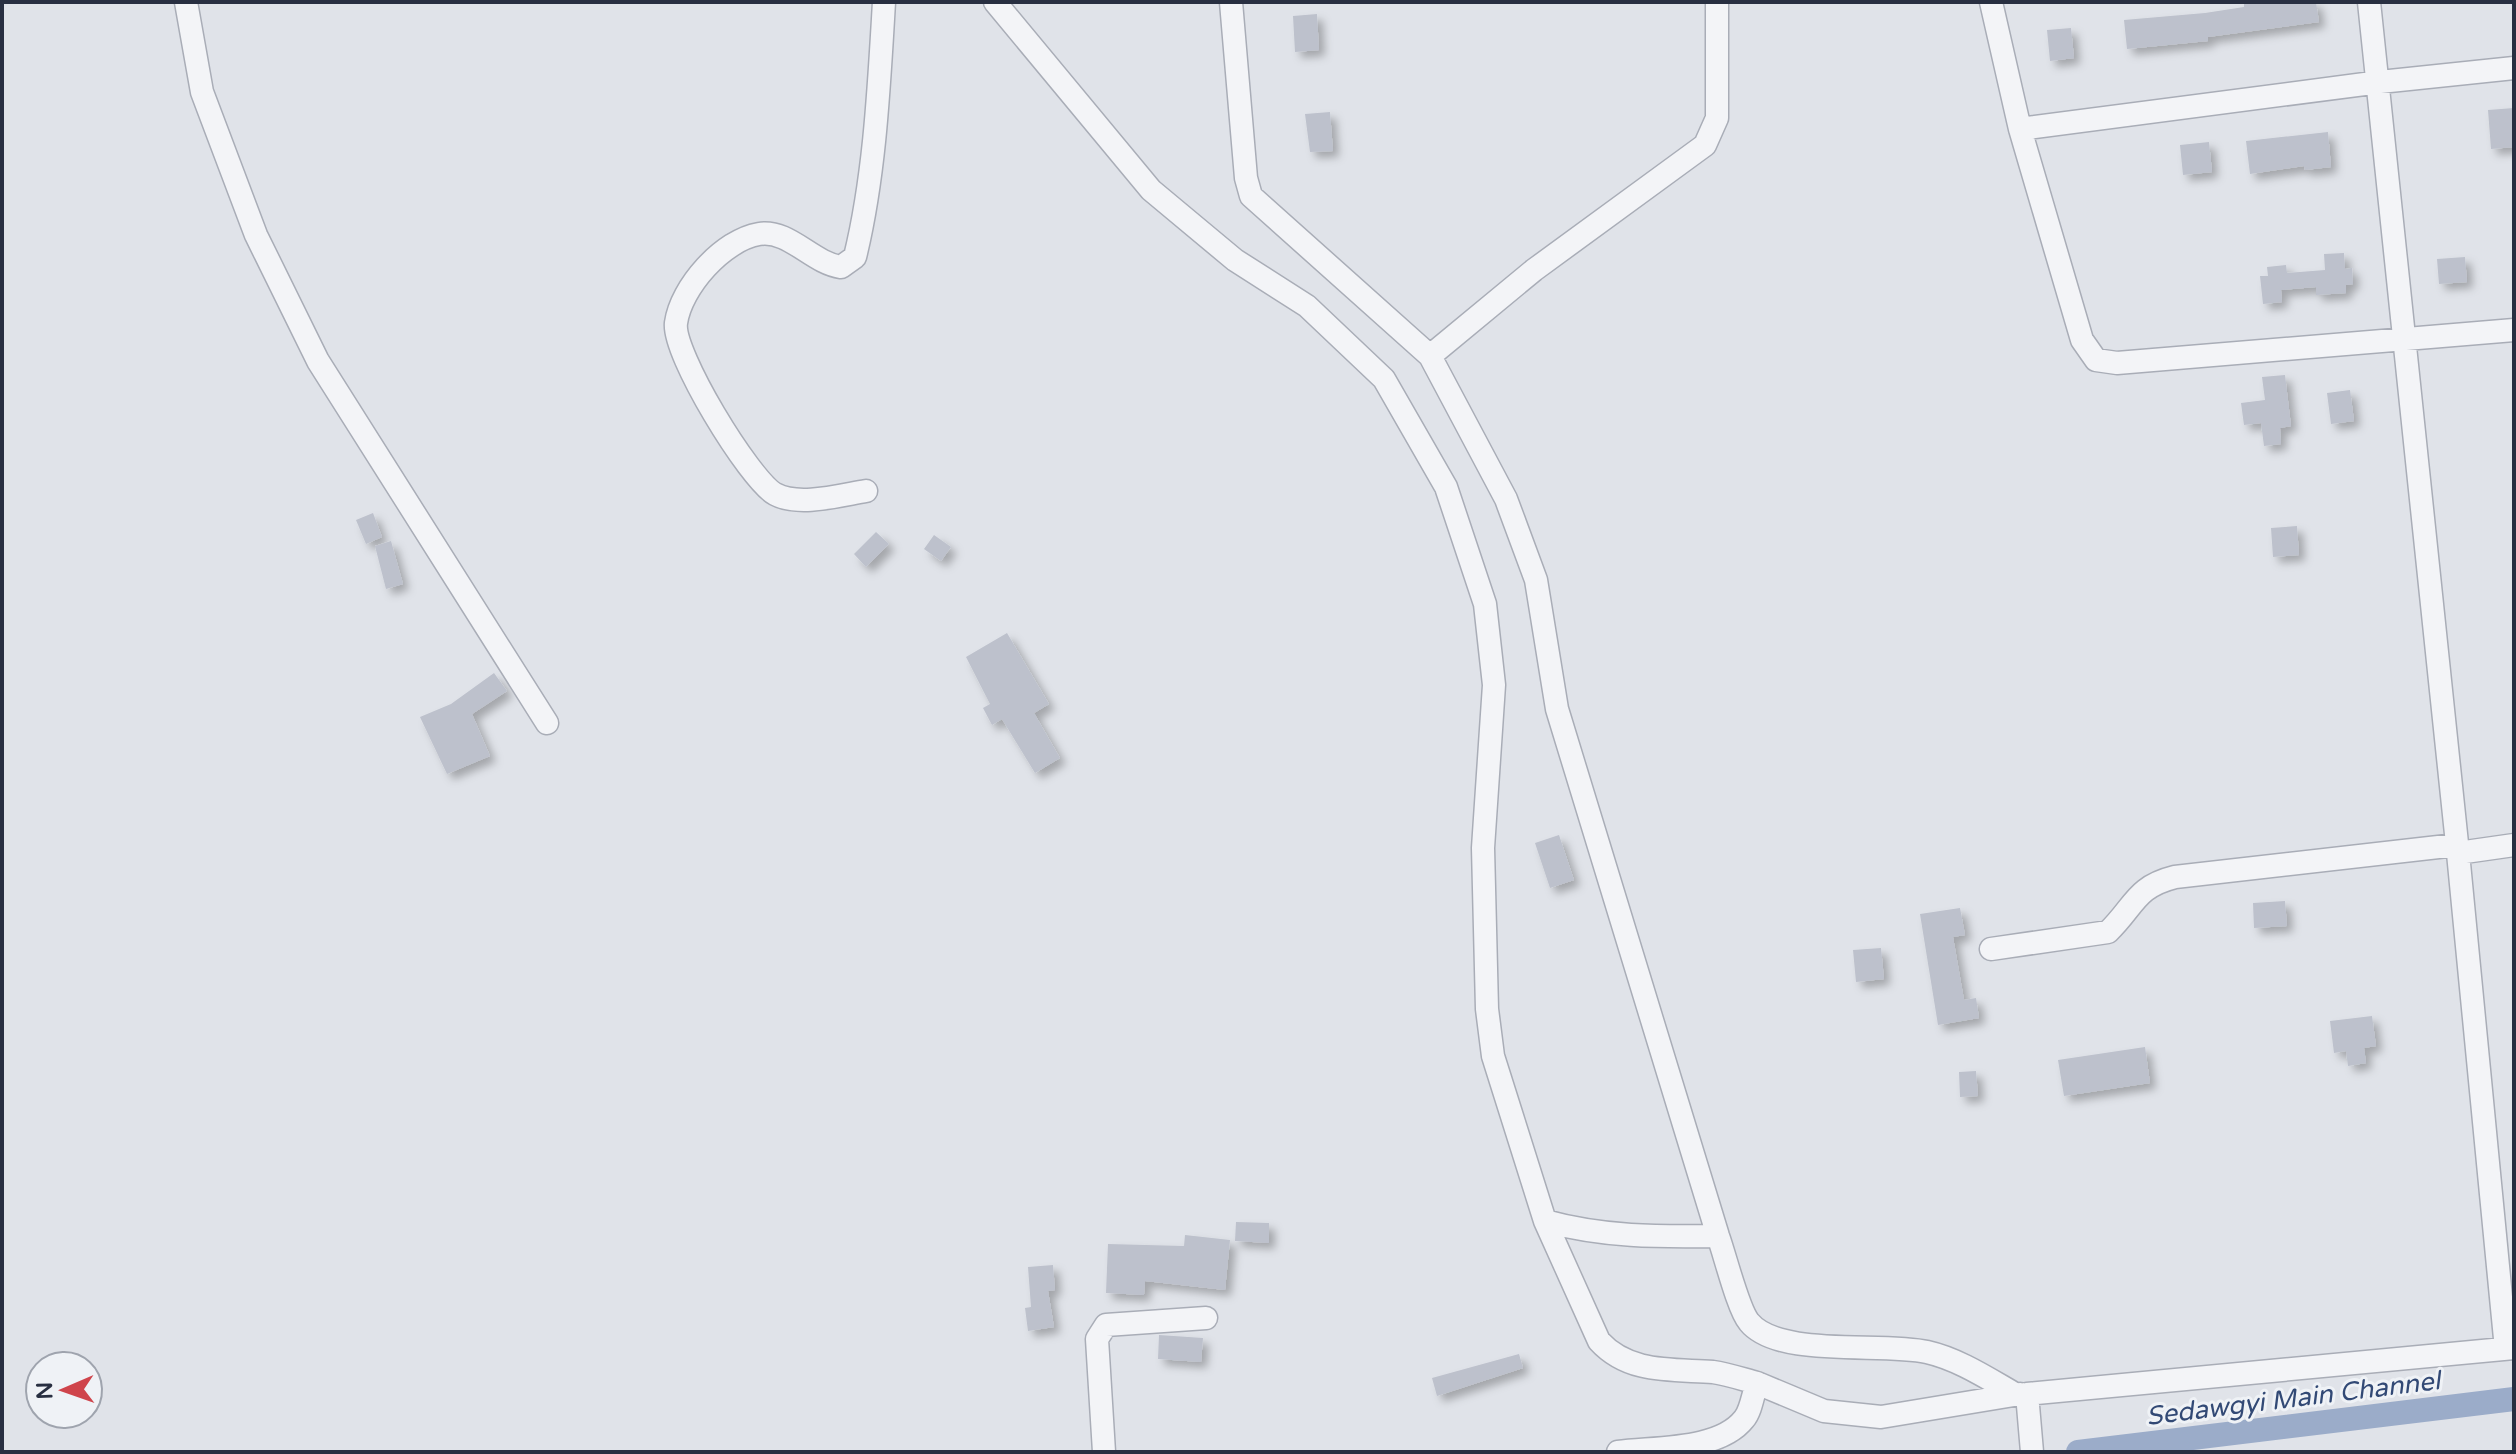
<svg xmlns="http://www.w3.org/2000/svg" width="2516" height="1454" viewBox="0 0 2516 1454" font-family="'Varela Round',sans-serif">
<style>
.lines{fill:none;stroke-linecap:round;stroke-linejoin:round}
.canal{stroke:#9bacc9;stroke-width:24}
.building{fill:#bdc1cc;filter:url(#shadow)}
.street-casing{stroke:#a9adb7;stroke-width:25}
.street{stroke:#f3f4f7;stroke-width:22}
.labels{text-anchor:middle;stroke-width:6;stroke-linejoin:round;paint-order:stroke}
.water-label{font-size:26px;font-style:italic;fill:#324975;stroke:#eff2f6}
</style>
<defs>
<filter id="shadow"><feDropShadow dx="6" dy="6" stdDeviation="4" flood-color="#0004"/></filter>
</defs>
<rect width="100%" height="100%" fill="#e0e3e9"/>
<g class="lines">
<path class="canal" d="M2078,1452l436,-53"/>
</g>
<path class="building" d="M2244,2h72l3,20 -111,15v4l-81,8 -3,-29 81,-7 39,-6z
M1317,14l2,36 -24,2 -2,-36z
M2071,28l3,30 -24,3 -3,-31z
M2514,108v39l-23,2 -3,-39z
M1330,112l3,39 -23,1 -5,-38z
M2328,132l3,35 -26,3 -1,-4 -54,8 -4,-33z
M2209,142l3,30 -29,3 -3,-30z
M2344,253l1,16 7,-1 1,16 -7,1v8l-30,2v-8l-35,3 1,12 -19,2 -3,-28h8l-1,-9 19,-2 1,8 38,-3 -1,-16z
M2465,257l2,25 -28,2 -2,-25z
M2285,375l6,51 -11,2 1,16 -17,2 -3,-23 -17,2 -3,-22 24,-3 -3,-23z
M2350,390l4,31 -23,3 -4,-31z
M373,513l9,24 -16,7 -10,-24z
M2297,526l2,29 -26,2 -2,-29z
M876,532l13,12 -23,23 -12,-13z
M934,535l17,12 -10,14 -17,-12z
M391,541l12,43 -17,5 -11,-43z
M1007,633l42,71 -15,9 26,45 -25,15 -33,-54 -10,6 -9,-17 7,-4 -24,-47z
M494,673l13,18 -35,23 18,42 -43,18 -27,-57 31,-13z
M1559,835l15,45 -24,8 -15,-45z
M2285,901l2,25 -33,2 -1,-25z
M1960,908l5,27 -12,2 11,63 12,-2 3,20 -41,7 -18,-111z
M1881,948l3,31 -28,3 -3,-32z
M2372,1016l4,30 -12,2 2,15 -18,3 -2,-15 -12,2 -4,-32z
M2145,1047l5,36 -86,13 -6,-36z
M1976,1071l2,25 -18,1 -1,-25z
M1236,1222l33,1v20l-34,-2z
M1185,1235l45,5 -5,50 -80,-9 -1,14 -38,-2 2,-49 76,2z
M1053,1265l2,25 -7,1 6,36 -26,4 -3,-23 6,-1 -3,-40z
M1159,1335l44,3 -2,24 -43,-3z
M1519,1354l4,14 -86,28 -5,-18z"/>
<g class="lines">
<g class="street-casing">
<path id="street" d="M186,2l16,90 54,143 62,126 229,362
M995,2l156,188 84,70 72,46 77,73 62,108 39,117 9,81 -11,163 4,161 6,47 52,165 54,120c30,33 73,28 114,31 14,2 29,7 44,11
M1231,2l15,176 5,18 179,160 76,143 30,81 21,129 161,527c7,19 20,73 31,86 29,36 133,20 178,30 31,7 60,26 88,42
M1991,2l29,127 62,211 14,20 21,3 397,-33
M2369,2l89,851 48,496
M2020,129l360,-47 134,-14
M1430,356l104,-86 171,-125 12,-27v-116
M866,491c-25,4 -67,16 -91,3 -26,-15 -103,-141 -99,-171 5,-36 47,-83 83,-89 30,-5 53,29 82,33l14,-10c20,-82 24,-171 29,-255
M2458,853l56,-8
M1991,949l117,-17c27,-26 27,-45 67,-55l281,-32
M1545,1221c58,16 113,16 173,15
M1104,1452l-7,-113 9,-14 100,-7
M1618,1452c37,-5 101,-1 126,-33 7,-8 9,-25 13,-36l67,28 57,6 139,-23
M2032,1452l-5,-58 487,-46"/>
</g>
<use href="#street" class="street"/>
</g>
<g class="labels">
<g class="water-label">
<text transform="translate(2293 1398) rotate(-7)" y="9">Sedawgyi Main Channel</text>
</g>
</g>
<rect width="2516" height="1454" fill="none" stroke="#282f41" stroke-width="8"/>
<g transform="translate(64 1390) rotate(268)"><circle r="38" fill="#eff2f6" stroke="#9fa4ae" stroke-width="2"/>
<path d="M0-6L14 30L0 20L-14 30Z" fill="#cf444b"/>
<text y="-12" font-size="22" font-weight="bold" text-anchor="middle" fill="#282f41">N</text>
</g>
</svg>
